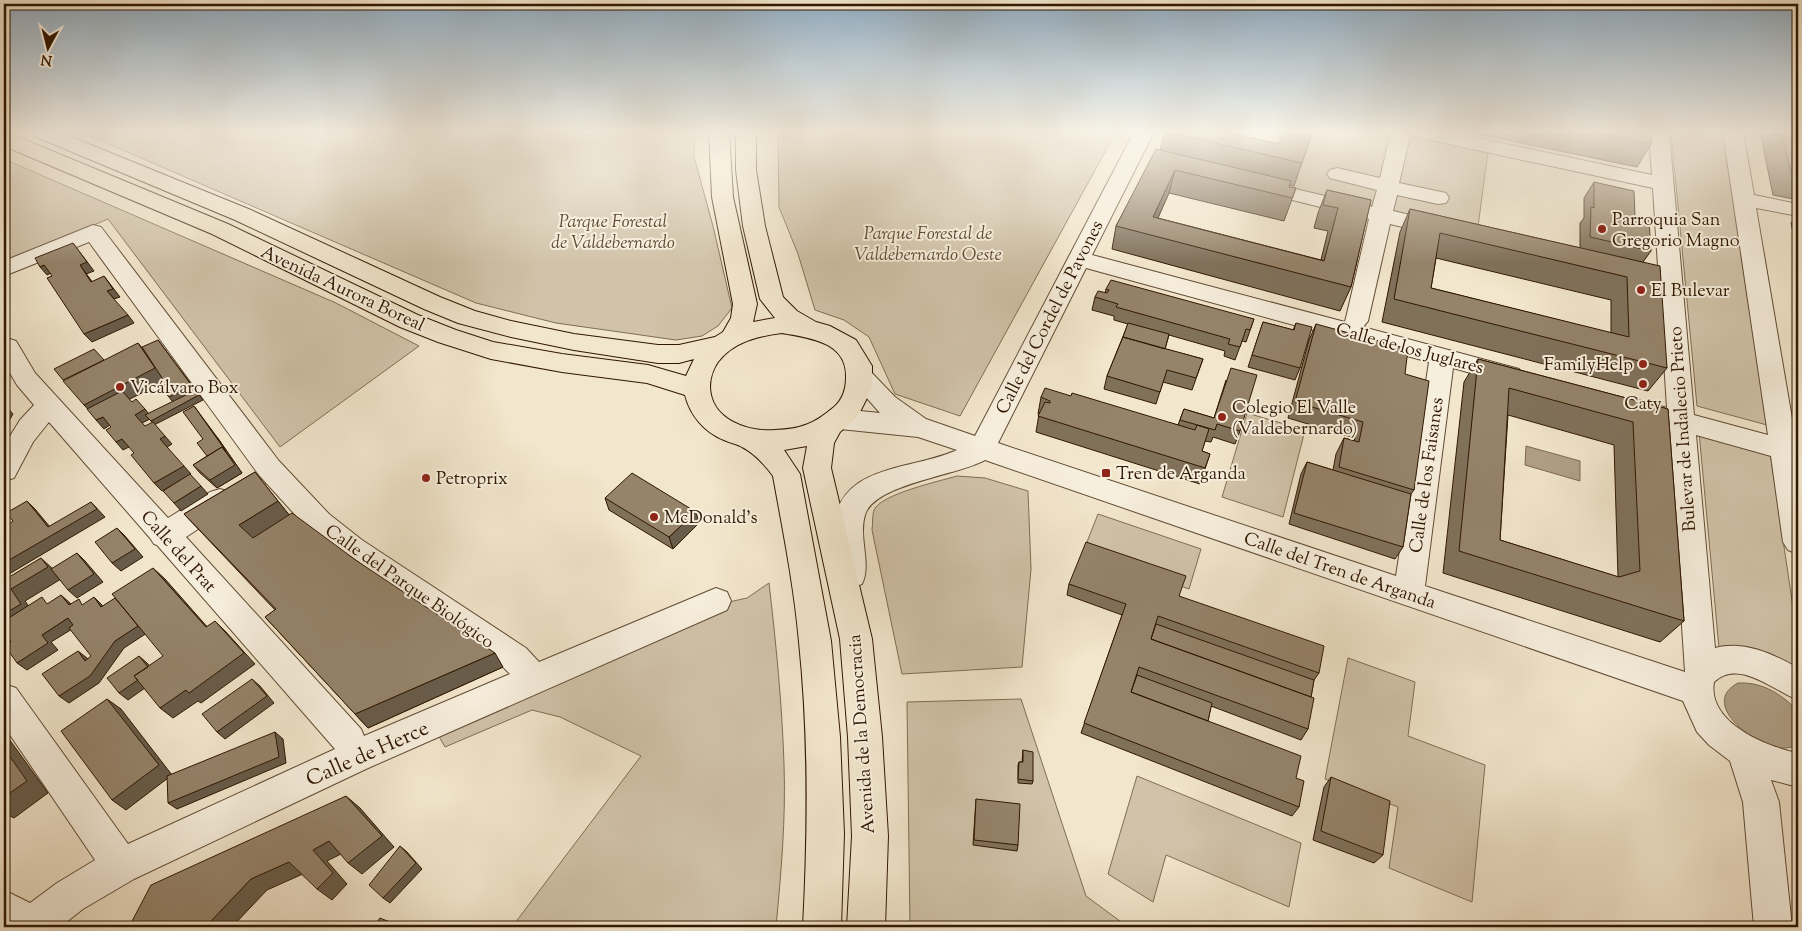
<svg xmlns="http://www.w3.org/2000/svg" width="1802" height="931" viewBox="0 0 1802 931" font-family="'Sorts Mill Goudy',serif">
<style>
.green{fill:#d1c3a9;stroke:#806d54}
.water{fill:#b0a087;stroke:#7d6951}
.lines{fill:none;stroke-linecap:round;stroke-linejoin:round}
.minor-casing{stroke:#604b33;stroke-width:2}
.major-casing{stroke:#301700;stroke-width:2}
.minor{fill:#f7efde;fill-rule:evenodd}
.major{fill:#f2e6cc;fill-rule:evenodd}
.wall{fill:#80715b;stroke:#301700;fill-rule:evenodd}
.shaded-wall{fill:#685c4a;stroke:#301700}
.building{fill:#95836a;stroke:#301700;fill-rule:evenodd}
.poi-dot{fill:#8f2418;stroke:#f7efde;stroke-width:2}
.labels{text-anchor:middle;stroke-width:4;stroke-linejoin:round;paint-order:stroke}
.poi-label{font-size:18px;fill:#301700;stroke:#f7efde;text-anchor:start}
.park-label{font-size:18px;font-style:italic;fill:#604b33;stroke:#f7efde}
.street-label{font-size:18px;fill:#301700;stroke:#f7efde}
.near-street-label{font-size:21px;fill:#301700;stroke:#f7efde}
</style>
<rect width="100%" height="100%" fill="#f2e6cc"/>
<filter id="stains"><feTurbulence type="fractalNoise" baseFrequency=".004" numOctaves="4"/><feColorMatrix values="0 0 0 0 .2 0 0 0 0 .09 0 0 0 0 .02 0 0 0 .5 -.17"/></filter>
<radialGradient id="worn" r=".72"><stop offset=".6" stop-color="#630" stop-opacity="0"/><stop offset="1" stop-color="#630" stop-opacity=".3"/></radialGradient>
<path class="green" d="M81,132h614l-1,25 19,69 19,82 -14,18 -16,10 -26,4 -120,-17 -80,-20z
M778,132h338l-156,284 -65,-22 -26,-57 -25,-17 -29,-10 -17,-56 -19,-47z
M1312,132h84l92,20 -11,82 -185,-44z
M1671,132h52l44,293 -70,-19z
M4,159l332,144 83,43 -139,101 -172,-228 -104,44z
M1247,413l58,17 -22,87 -61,-20z
M1699,432l71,20 28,189v31l-17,-11 -62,-13z
M957,476l28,2 43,13 3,78 -9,98 -120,7 -30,-144c1,-6 0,-14 2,-20 7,-16 66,-29 83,-34z
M1098,514l103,35 -12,40 -106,-37z
M769,583c7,60 13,121 15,181 2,55 -3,109 -8,163h-264l129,-171 -81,-39 -28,-7 -87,37 -8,-14 292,-131 18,-4z
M1348,658l67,24 -7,54 77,29 -13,137 -83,-34 9,-61 -73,-28z
M1021,699l65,197 42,31h-218l-3,-225z
M1137,776l164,67 -12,64 -123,-52 -13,47 -45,-28z"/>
<path class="water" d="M1526,446l54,15v20l-55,-16z
M1738,683c24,-1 42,10 59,27v36c-8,2 -15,3 -23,1 -23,-5 -74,-44 -36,-64z"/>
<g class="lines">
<g class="minor-casing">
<path id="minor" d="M1134,132h20l-62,123 253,67 24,-103 -85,-21 -4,-4 4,-4 7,-2 81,19 5,-17 -47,-12 -3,-4 3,-4 7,-2 43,10 11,-46h20l-12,51 47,10 3,5 -3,5 -8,1 -41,-9 -4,16 55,13 3,5 -3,5 -8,2 -50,-12 -22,97 -5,6 156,42 4,6 -4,6 -9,3 -57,-16 -28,218 260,86 -16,-245 -45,-12 -4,-7 4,-7 9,-3 34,10 -14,-220 -232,-50 -7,-2 -3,-4h39l202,43 -3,-43h20l25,283 74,20 -45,-303h20l11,63 44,9v12l-42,-8 40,234 2,1v111l-10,-4 -5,-8 -12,-86 -75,-21 19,213c29,-8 58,6 83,20v32c-24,-9 -59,-42 -84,-18 -7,41 53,65 84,71v34l-27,-7 8,22 13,125h-38l-11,-125 -13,-41 -21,-16 -12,-13 -14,-31 -698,-241c-29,16 -111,24 -120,55 -7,23 7,49 -3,69l-11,4 -11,-4c-7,-14 -7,-33 -7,-49 2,-73 76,-63 124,-85l-39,-13 -78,-8 -9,-3 -4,-7 4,-7 9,-3 40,4 -31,-35 4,-6 9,-3 9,3 24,25 31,22 49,17zM1086,268l343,94 -33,214 -398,-133z
M93,225l8,2 178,234 50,53 33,26 164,108 13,14 177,-74 11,4 4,9 -4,9 -361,159 -232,110 -51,30 -23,18h-56v-37l26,13 27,-20 38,-23 -91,-134v-42l12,4 112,156 207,-95 -178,-204 -3,-1 -4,-6 -101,-116 -16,20 -19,36 -10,3v-35l16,-26 14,-15 -17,-20 -13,-22v-26l12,4 19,32 133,145 42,-26 10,-3 10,3 4,8 -4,8 -44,29 175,192 3,7 146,-62 -6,-6 -162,-110 -33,-28 -50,-55 -170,-233 -85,34v-15z"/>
</g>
<g class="major-casing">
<path id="major" d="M31,132h28l192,78 189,87 35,14 36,10 63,13 84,11h21l36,-8 8,-5 8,-14 2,-14 -21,-107 -3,-65h20l4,65 24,107 -4,18 22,-4 -15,-19 -17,-73 -7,-56v-38h20v38l9,56 18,71 14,14 19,11 14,4 26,14 16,26v22l-14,28 -18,16 -6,11 -3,25 41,171 10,98 6,99 -3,91h-38l5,-91 -4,-99 -8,-98 -37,-171 4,-22 -23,4 16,24 31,167 9,96 4,97 -3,93h-38c5,-96 6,-189 -4,-285 -5,-56 -16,-111 -26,-166 -8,-11 -19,-23 -31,-29 -5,-3 -12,-4 -18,-7 -20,-8 -34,-25 -39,-45l-38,-12 -85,-11 -71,-13 -53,-17 -38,-15 -188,-93 -208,-88v-12l19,5 205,85 190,91 38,15 37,12 69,12 86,11 38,11 8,-17 -15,4h-21l-84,-13 -63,-13 -53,-14 -34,-14 -189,-89 -201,-84zM782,333c28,5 65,9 64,44 0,12 -3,22 -12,30 -20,17 -33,22 -59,23 -27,2 -64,-10 -65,-43 0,-8 3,-18 8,-25 15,-20 40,-26 64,-29z"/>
</g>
<use href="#minor" class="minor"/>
<use href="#major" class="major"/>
</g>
<path class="wall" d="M1165,132h59l55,12 33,-12 -18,54 -4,-1 -1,2 7,1 -12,33 -115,-28 -11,25 163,42 7,-29 -14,-3 4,-15 9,-23 44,10 -20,87 -11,24 -228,-62 4,-23 44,-76z
M1468,132h183v12l-14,23z
M1760,132h38v68l-25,-5z
M1594,182l41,35 16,34 -8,11 24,106 -19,23 -266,-69 18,-90 10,-23 170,39v-25l4,-5v-20zM1436,258l175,42v33l-180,-45z
M1798,214v43l-7,-34z
M1106,289l148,30 -8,23 -4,-1 -7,19 -11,-4 1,-5 -56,-16 -4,14 38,10 -11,31 -29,-8 -7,22 -52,-15 3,-13 21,-52 -14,-4v-4l-22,-6 3,-13 10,-4z
M1263,322l30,8 3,-7 4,45 -5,12 -47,-13z
M1316,324l89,50 9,116 -3,4 -8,53 -8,12 -106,-35 12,-50 6,-12 26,8 3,-16 8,-16 10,3 1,-3 -67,-20 21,-78z
M1798,326v12l-2,-10z
M1478,359l190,50 16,212 -24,21 -217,-69 21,-191zM1508,415l106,30 4,132 -118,-37z
M1226,380l14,51 -5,13 -22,-7 -2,5 -6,-1 -3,10 8,3 -10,30 -164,-52 3,-18h-1l3,-17 137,28 6,-16 30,9z
M217,437l25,36 -25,15 -17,-15 -7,-8 14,-9z
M255,472l34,43 68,46 146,106 -135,61 -103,-111 10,-7 -91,-96z
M605,498l94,25 -26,26 -64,-39z
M1069,584l110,12 140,77 -5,7 -3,17 -3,32 -7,11 -90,-34 -3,15 88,57 3,29 -7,9 -211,-83 41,-118 -55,-20z
M1023,750l10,31 -1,3 -14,-1v-18l1,-3h3z
M1331,777l52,78 -9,8 -61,-23 11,-53z
M976,799l42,46 -1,6 -44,-6z"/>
<path class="shaded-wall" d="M1175,170l-6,23 -19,42 3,-18z
M73,243l21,28 -8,3 12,16 -18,-25z
M44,265l7,8 -4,2 -7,-8z
M104,276l16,21 -6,2 -7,-8z
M128,315l6,8 -42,19 -8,-8z
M158,340l45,60 -49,25 -3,-4 24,-16 -6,-8z
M138,343l10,12 17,26 -70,36 -11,-12z
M5,405l8,9 -9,15v-22z
M194,406l23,31 25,36 -25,15 -7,-8 12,-33z
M145,409l7,9 -10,5 -7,-8z
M103,417l7,8 -6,4 -8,-9z
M165,436l7,8 -5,3 -7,-8z
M122,439l7,8 -6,3 -7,-8z
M184,466l7,8 -29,17 -8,-8z
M201,486l7,8 -27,17 -7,-8z
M27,501l8,8 20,24 36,-31 14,15 -101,60v-14l44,-36z
M278,501l12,15 -38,25 -13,-16z
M696,512l3,11 -26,26 -4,-12z
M117,528l8,8 18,21 -22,14 -9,-8z
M77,553l8,8 18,21 -26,16 -9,-8z
M41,558l13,12 7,9 -36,22 10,14 -31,20v-50z
M153,568l12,11 52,59 -11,-11z
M61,595l9,8 8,10 -9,-8z
M94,597l8,8 8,10 -9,-8z
M68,618l9,8 -26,16 7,8 -31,20 -10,-7 25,-28z
M215,621l11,11 29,32 -54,39 -3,-2 -25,17 -13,-10z
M139,625l8,8 -23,15 -25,35 -30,20 -10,-7 56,-55z
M78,651l9,7 7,10 -9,-7z
M495,653l8,14 -135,61 -13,-14z
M139,656l8,7 12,15 -31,22 -9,-7z
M252,679l8,7 14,17 -49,36 -8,-7z
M107,699l14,10 51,66 -46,35 -14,-10z
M4,732l44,61 -34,25 -10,-5z
M275,732l8,7 3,24 -109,46 -9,-6z
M346,796l14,12 34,39 -32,27 -14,-11z
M329,841l14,12 -16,8 20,23 -15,16 -15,-11 -4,-39z
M400,846l7,6 15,17 -32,34 -7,-5z
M289,862l16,11 -38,17 -35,37h-12l-9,-6 40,-42z"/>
<path class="building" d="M1167,132h57l55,12 4,-12h29l-10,31z
M1592,132h59v12z
M1781,132h17v42l-7,-2z
M1156,149l135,32 -2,6 7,1 -4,10 -117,-28 -22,47 171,44 14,-53 -15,-3 4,-15 44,10 -20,87 -235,-61z
M1594,182l40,9 1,26 14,3 2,31 -61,-14 1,-30 3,1z
M1410,209l250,57 7,102 -273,-69zM1440,233l187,44 2,60 -198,-49z
M73,243l14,19 -7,3 11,17 13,-6 9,13 -6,2 21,24 -44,19 -37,-56 5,-2 -2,-3 -6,-8 -4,2 -5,-9z
M1111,280l143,39 -4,11 -4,-1 -6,18 -12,-3 2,-5 -114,-32 2,-3 -23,-7 3,-6 9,2 2,-3 -3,-1z
M1263,322l31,8 2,-7 16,4 -12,41 -48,-13z
M1128,323l41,11 -4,15 -42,-12z
M1316,324l92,25 -3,25 24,7 -15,109 -75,-23 5,-29 15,4 4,-20 -68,-20z
M1123,337l80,22 -7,19 -29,-8 -7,22 -53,-16z
M158,340l34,46 -23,11 -9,-10 6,-3 -24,-37z
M138,343l17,25 -71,37 -21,-24z
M94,349l10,11 -41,20 -9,-11z
M1478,359l190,50 16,212 -225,-70zM1509,388l124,34 7,149 -21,6 -119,-37z
M1231,368l26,7 -17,56 -23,-7 -2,6 -35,-10 4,-11 30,9z
M1045,388l26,8 1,-3 123,37 2,-5 12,4 -7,22 8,3 -5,14 -167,-52 7,-14 5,1v-2l-9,-4z
M196,390l3,5 -48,26 -6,-6z
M122,391l10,11 4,-3 9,10 -10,6 10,11 8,-4 12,14 -5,3 24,27 -30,17 -23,-28 3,-2 -12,-14 -6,3 -10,-12 5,-3 -8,-10 -7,3 -9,-11z
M194,406l19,27 13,18 -4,-4 -15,9 -10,-13 6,-4 -20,-27z
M222,447l13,18 -25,15 -17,-15z
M1307,462l104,32 -8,53 -109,-34z
M255,472l23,29 -39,24 14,13 39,-25 65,48 138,92 -140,61 -90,-97 11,-8 -92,-95z
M632,473l64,39 -27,25 -64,-39z
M190,474l11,12 -27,17 -11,-12z
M27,501l21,26 43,-25 6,7 -93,54v-36l9,-6 -7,-8z
M117,528l18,21 -23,14 -17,-21z
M1086,542l100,34 -7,20 145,50 -5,27 -161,-57 -7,23 163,59 -6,31 -169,-62 -8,25 170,64 -5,22 8,3 -5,26 -215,-84 42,-119 -57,-20z
M77,553l17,21 -26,16 -17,-21z
M41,558l7,9 -37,22 10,15 -17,10v-34z
M153,568l53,59 9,-6 29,32 -55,40 -3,-3 -26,18 -26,-32 29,-20 -51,-62z
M61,595l8,10 10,-6 3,6 12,-8 7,10 14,-9 23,28 -23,15 -25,35 -31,20 -17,-22 36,-23 7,10 6,-5 -22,-28 4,-3 -5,-7 -26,17 6,8 -31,20 -12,-17 6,-4 -7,-11v-10l38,-24 5,7z
M1156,624l158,56 -3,17 -160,-58z
M139,656l9,11 -14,9 4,4 -19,13 -12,-15z
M1137,675l75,28 -4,18 -77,-29z
M252,679l15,17 -50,36 -15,-18z
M107,699l52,66 -47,35 -51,-69z
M275,732l4,25 -111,46 -1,-27z
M4,748l23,33 -23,16z
M1023,750l10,2v29l-15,-2 1,-17h4z
M1331,777l59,24 -7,54 -62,-24z
M346,796l36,40 -34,27 -19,-22 -16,9 20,23 -16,16 -28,-27 -38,17 -40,42 9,6h-87l-3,-2 21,-40z
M976,799l44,5 -2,41 -44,-5z
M400,846l16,17 -33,35 -14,-13z
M380,918l22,9h-29z"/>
<linearGradient id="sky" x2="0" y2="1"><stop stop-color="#91acc1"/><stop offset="0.5" stop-color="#f9f4e8"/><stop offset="1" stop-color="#f9f4e8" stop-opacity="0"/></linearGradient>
<rect width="1802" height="263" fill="url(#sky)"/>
<g class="poi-dot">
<circle cx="1602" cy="229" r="5"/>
<circle cx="1641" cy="290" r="5"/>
<circle cx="1643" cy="364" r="5"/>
<circle cx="1643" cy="384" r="5"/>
<circle cx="120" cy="387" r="5"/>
<circle cx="1222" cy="417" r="5"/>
<rect x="1101" y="468" width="10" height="10" rx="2.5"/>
<circle cx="426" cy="478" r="5"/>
<circle cx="654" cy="517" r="5"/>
</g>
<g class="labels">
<g class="poi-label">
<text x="1612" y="225">Parroquia San<tspan x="1612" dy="21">Gregorio Magno</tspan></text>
<text x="1651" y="296">El Bulevar</text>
<text x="1633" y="370" text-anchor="end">FamilyHelp</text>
<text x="130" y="393">Vicálvaro Box</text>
<text x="1643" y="409" text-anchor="middle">Caty</text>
<text x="1232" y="413">Colegio El Valle<tspan x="1232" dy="21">(Valdebernardo)</tspan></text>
<text x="1116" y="479">Tren de Arganda</text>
<text x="436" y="484">Petroprix</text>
<text x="664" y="523">McDonald's</text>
</g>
<g class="park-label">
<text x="613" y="227">Parque Forestal<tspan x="613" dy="21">de Valdebernardo</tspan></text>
<text x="928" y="239">Parque Forestal de<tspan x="928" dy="21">Valdebernardo Oeste</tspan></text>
</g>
<g class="street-label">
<text transform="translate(343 288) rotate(25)" y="6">Avenida Aurora Boreal</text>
<text transform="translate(1049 317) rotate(-63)" y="6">Calle del Cordel de Pavones</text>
<text transform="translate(1410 348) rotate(15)" y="6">Calle de los Juglares</text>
<text transform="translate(1682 429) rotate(-94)" y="6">Bulevar de Indalecio Prieto</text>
<text transform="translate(1426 475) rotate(-82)" y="6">Calle de los Faisanes</text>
<text transform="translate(179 551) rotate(48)" y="6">Calle del Prat</text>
<text transform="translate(1340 570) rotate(19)" y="6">Calle del Tren de Arganda</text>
<text transform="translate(410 586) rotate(35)" y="6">Calle del Parque Biológico</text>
<text transform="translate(861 734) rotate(-94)" y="6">Avenida de la Democracia</text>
</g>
<g class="near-street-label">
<text transform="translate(367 753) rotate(-24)" y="7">Calle de Herce</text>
</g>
</g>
<rect width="1802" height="931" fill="none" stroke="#f2e6cc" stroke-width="20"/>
<rect x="5" y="5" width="1792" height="921" fill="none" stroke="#301700" stroke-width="2.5"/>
<rect x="10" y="10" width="1782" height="911" fill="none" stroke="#301700"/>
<g transform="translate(48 48) rotate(187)" stroke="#f7efde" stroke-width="4" paint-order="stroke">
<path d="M0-4L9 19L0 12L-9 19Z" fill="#301700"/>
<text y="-8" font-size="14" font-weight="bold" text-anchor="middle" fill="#301700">N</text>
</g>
<rect width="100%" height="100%" filter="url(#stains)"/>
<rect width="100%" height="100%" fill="url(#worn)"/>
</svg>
